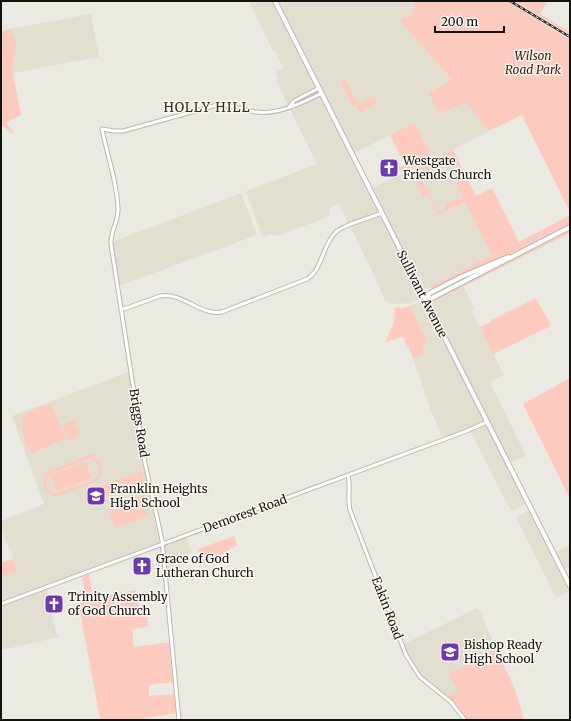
<svg xmlns="http://www.w3.org/2000/svg" width="571" height="721" viewBox="0 0 571 721" font-family="Merriweather,serif">
<style>
.built{fill:#e2ded0}
.green{fill:#fdcabf;fill-rule:evenodd}
.lines{fill:none;stroke-linecap:round;stroke-linejoin:round}
.minor-casing{stroke:#b9b7b0;stroke-width:5}
.major-casing{stroke:#b9b7b0;stroke-width:6}
.minor{stroke:#fff;stroke-width:3}
.major{stroke:#fff;stroke-width:4}
.rail-casing{stroke:#2d2c29;stroke-width:2.5}
.rail{stroke:#f9f7f0;stroke-width:1;stroke-dasharray:3;stroke-linecap:butt}
.labels{text-anchor:middle;stroke-width:3;stroke-linejoin:round;paint-order:stroke}
.park-label{font-size:12px;font-style:italic;fill:#4d160b;stroke:#f9f7f0}
.poi-label{font-size:12px;fill:#141311;stroke:#f9f7f0;text-anchor:start}
.street-label{font-size:12px;fill:#141311;stroke:#f9f7f0}
.neighbourhood-label{font-size:13px;letter-spacing:1px;fill:#2e2d27;stroke:#f9f7f0}
</style>
<rect width="100%" height="100%" fill="#ebeae2"/>
<path class="built" d="M249,1h167l-5,14 -10,4 2,5 49,56 -12,34 26,-13 23,30 -55,29 -19,-37 -61,30 18,35 40,-19 7,5 15,-7 20,-4 3,1 3,7 3,27 -16,4 -3,9h-5l-8,-12 -1,-9 -7,7 5,-2 10,20 27,-13 27,53 -69,35 -2,9 -11,4 -15,1 -10,-3 -8,-20 -38,-77 -10,4 1,8 -53,20 -7,-2 -8,3 -16,-46 71,-27 -41,-83 2,-1 -2,-8 7,-4 -8,-18 -2,1z
M91,14l8,43 -86,16 -8,-43z
M241,193l16,42 -138,51 -7,-44z
M464,287l10,21 -3,2 33,65 -14,7 36,74 -16,7 18,40 -16,8 -5,-7 -37,-74 -27,10 -13,-32 -17,-50 10,-3 1,-4 -2,-6 6,-3 -18,-36 12,-5 9,2z
M129,372l13,84 17,86 10,-2 16,-6 7,18 -9,4 -3,6 1,13 -18,2 -4,-34 -2,2 -111,41 10,46 3,5 -58,13v-79l2,5 15,-5 -17,-43v-7l43,-17 -32,-88z
M532,509l22,44 16,-8v22l-7,4 7,14v6l-14,7 -40,-81z
M477,608l2,1 18,42 -39,54 -10,-9 -21,-14 -10,-11 -7,-9 -7,-16 1,-2z"/>
<path class="green" d="M416,1h91l63,39v172l-48,-97 -33,16 -23,-29 -27,12 -10,-21 23,-13 -49,-56 -2,-5 10,-4z
M514,1h34l-8,13 30,18v3z
M10,29l6,13 -4,27 9,46 -16,8 9,9 -2,2 -9,-8 -2,3v-98z
M345,79l14,25 15,-8 4,7 -18,9 -4,-6 -3,1 -13,-25z
M415,123l18,35 -31,15 -3,-5 6,-3 -15,-30z
M453,150l23,46 16,-8 27,54 51,-27v10l-49,25 -42,16 -43,22h-5l-2,-1 63,-32 -27,-53 -27,13 -10,-20 -4,2 -9,-17 1,-2 14,12 1,9 8,12h5l3,-9 16,-4 -6,-11v-6l4,-5c0,-4 -2,-9 -5,-12 -6,-4 -31,7 -37,10l-7,-4z
M570,230v3l-139,70 2,-4z
M536,298l15,28 -58,28 -13,-27 11,-5v-2z
M410,306l18,36 -6,3 2,6 -1,4 -10,3 -10,-21 -18,5 9,-20 1,-15 8,1z
M570,378v121l-47,-95z
M51,404l14,33 -1,2 -33,15c-5,-13 -17,-32 -1,-42 6,-4 15,-6 21,-8z
M74,420l7,15 -12,6 -7,-16z
M95,453l1,3 -3,1c10,6 12,16 4,24l-38,15c-14,1 -21,-14 -11,-25zM88,459l7,2 4,5v7l-2,5 -4,2 -35,13h-5l-5,-4 -2,-8 4,-7z
M86,462l6,16 -35,13 -6,-16z
M142,471l3,11 -47,17 -4,-10z
M140,496l8,20 -33,12 -7,-20z
M234,536l3,9 -11,7 7,11 -8,-11 -11,9 -7,-4 -7,10h-1l7,-11 -10,-6z
M13,559l5,12 -15,5 -2,-5v-8z
M89,574l4,23 43,-7 3,18h7l2,19 -16,2 2,18 35,-5 4,40 -24,3v11l26,-2 2,19 -43,7h-34l-22,-120 8,-2 -4,-21z
M497,651c9,21 24,46 26,69h-56l-11,-15 -9,-9 11,-5 -9,-18z"/>
<g class="lines">
<g class="minor-casing">
<path id="minor" d="M290,106l4,-5 25,-13
M121,310l39,-14c23,-4 40,20 62,16l85,-33c16,-10 15,-34 29,-47 9,-8 34,-14 46,-19
M348,475c3,12 -1,23 2,35l56,145 14,22 31,25 14,18
M1,604l463,-172 23,-10
M179,720l-17,-180 -17,-77 -34,-219c-1,-13 8,-23 7,-36 -1,-27 -11,-53 -16,-79l12,2h9l94,-26c13,-1 26,5 39,7 22,3 46,-9 66,-19"/>
</g>
<g class="major-casing">
<path id="major" d="M275,1l295,585
M425,298h7l138,-71
M425,298l5,-5 31,-16 47,-20"/>
</g>
<use href="#minor" class="minor"/>
<use href="#major" class="major"/>
<g class="rail-casing">
<path id="rail" d="M510,1l60,36"/>
</g>
<use href="#rail" class="rail"/>
</g>
<defs>
<g id="church-square" transform="scale(1)"><rect x="-9" y="-9" width="18" height="18" rx="4" fill="#6d39b0" stroke="#f9f7f0"/><path d="M-1.2-6h2.4v3.5h3.3v2.4h-3.3V6h-2.4V-.1h-3.3v-2.4h3.3Z" fill="#fff"/></g>
<g id="school-square" transform="scale(1)"><rect x="-9" y="-9" width="18" height="18" rx="4" fill="#6d39b0" stroke="#f9f7f0"/><path d="M0-5L7-2L0 1L-7-2ZM-4 1L0 2.5L4 1V4Q0 6-4 4Z" fill="#fff"/></g>
</defs>
<g fill-rule="evenodd">
<use href="#church-square" x="389" y="168"/>
<use href="#school-square" x="96" y="496"/>
<use href="#church-square" x="142" y="566"/>
<use href="#church-square" x="54" y="604"/>
<use href="#school-square" x="450" y="652"/>
</g>
<g class="labels">
<g class="park-label">
<text x="533" y="60">Wilson<tspan x="533" dy="14">Road Park</tspan></text>
</g>
<g class="poi-label">
<text x="403" y="165">Westgate<tspan x="403" dy="14">Friends Church</tspan></text>
<text x="110" y="493">Franklin Heights<tspan x="110" dy="14">High School</tspan></text>
<text x="156" y="563">Grace of God<tspan x="156" dy="14">Lutheran Church</tspan></text>
<text x="68" y="601">Trinity Assembly<tspan x="68" dy="14">of God Church</tspan></text>
<text x="464" y="649">Bishop Ready<tspan x="464" dy="14">High School</tspan></text>
</g>
<g class="street-label">
<text transform="translate(422 294) rotate(63)" y="4">Sullivant Avenue</text>
<text transform="translate(139 423) rotate(81)" y="4">Briggs Road</text>
<text transform="translate(245 514) rotate(-20)" y="4">Demorest Road</text>
<text transform="translate(387 608) rotate(69)" y="4">Eakin Road</text>
</g>
<g class="neighbourhood-label">
<text x="207" y="112">HOLLY HILL</text>
</g>
</g>
<rect width="571" height="721" fill="none" stroke="#141311" stroke-width="4"/>
<path d="M435 26v6h69v-6" fill="none" stroke="#141311" stroke-width="2"/>
<text x="441" y="26" font-size="12" fill="#141311" stroke="#f9f7f0" stroke-width="3" paint-order="stroke">200 m</text>
</svg>
